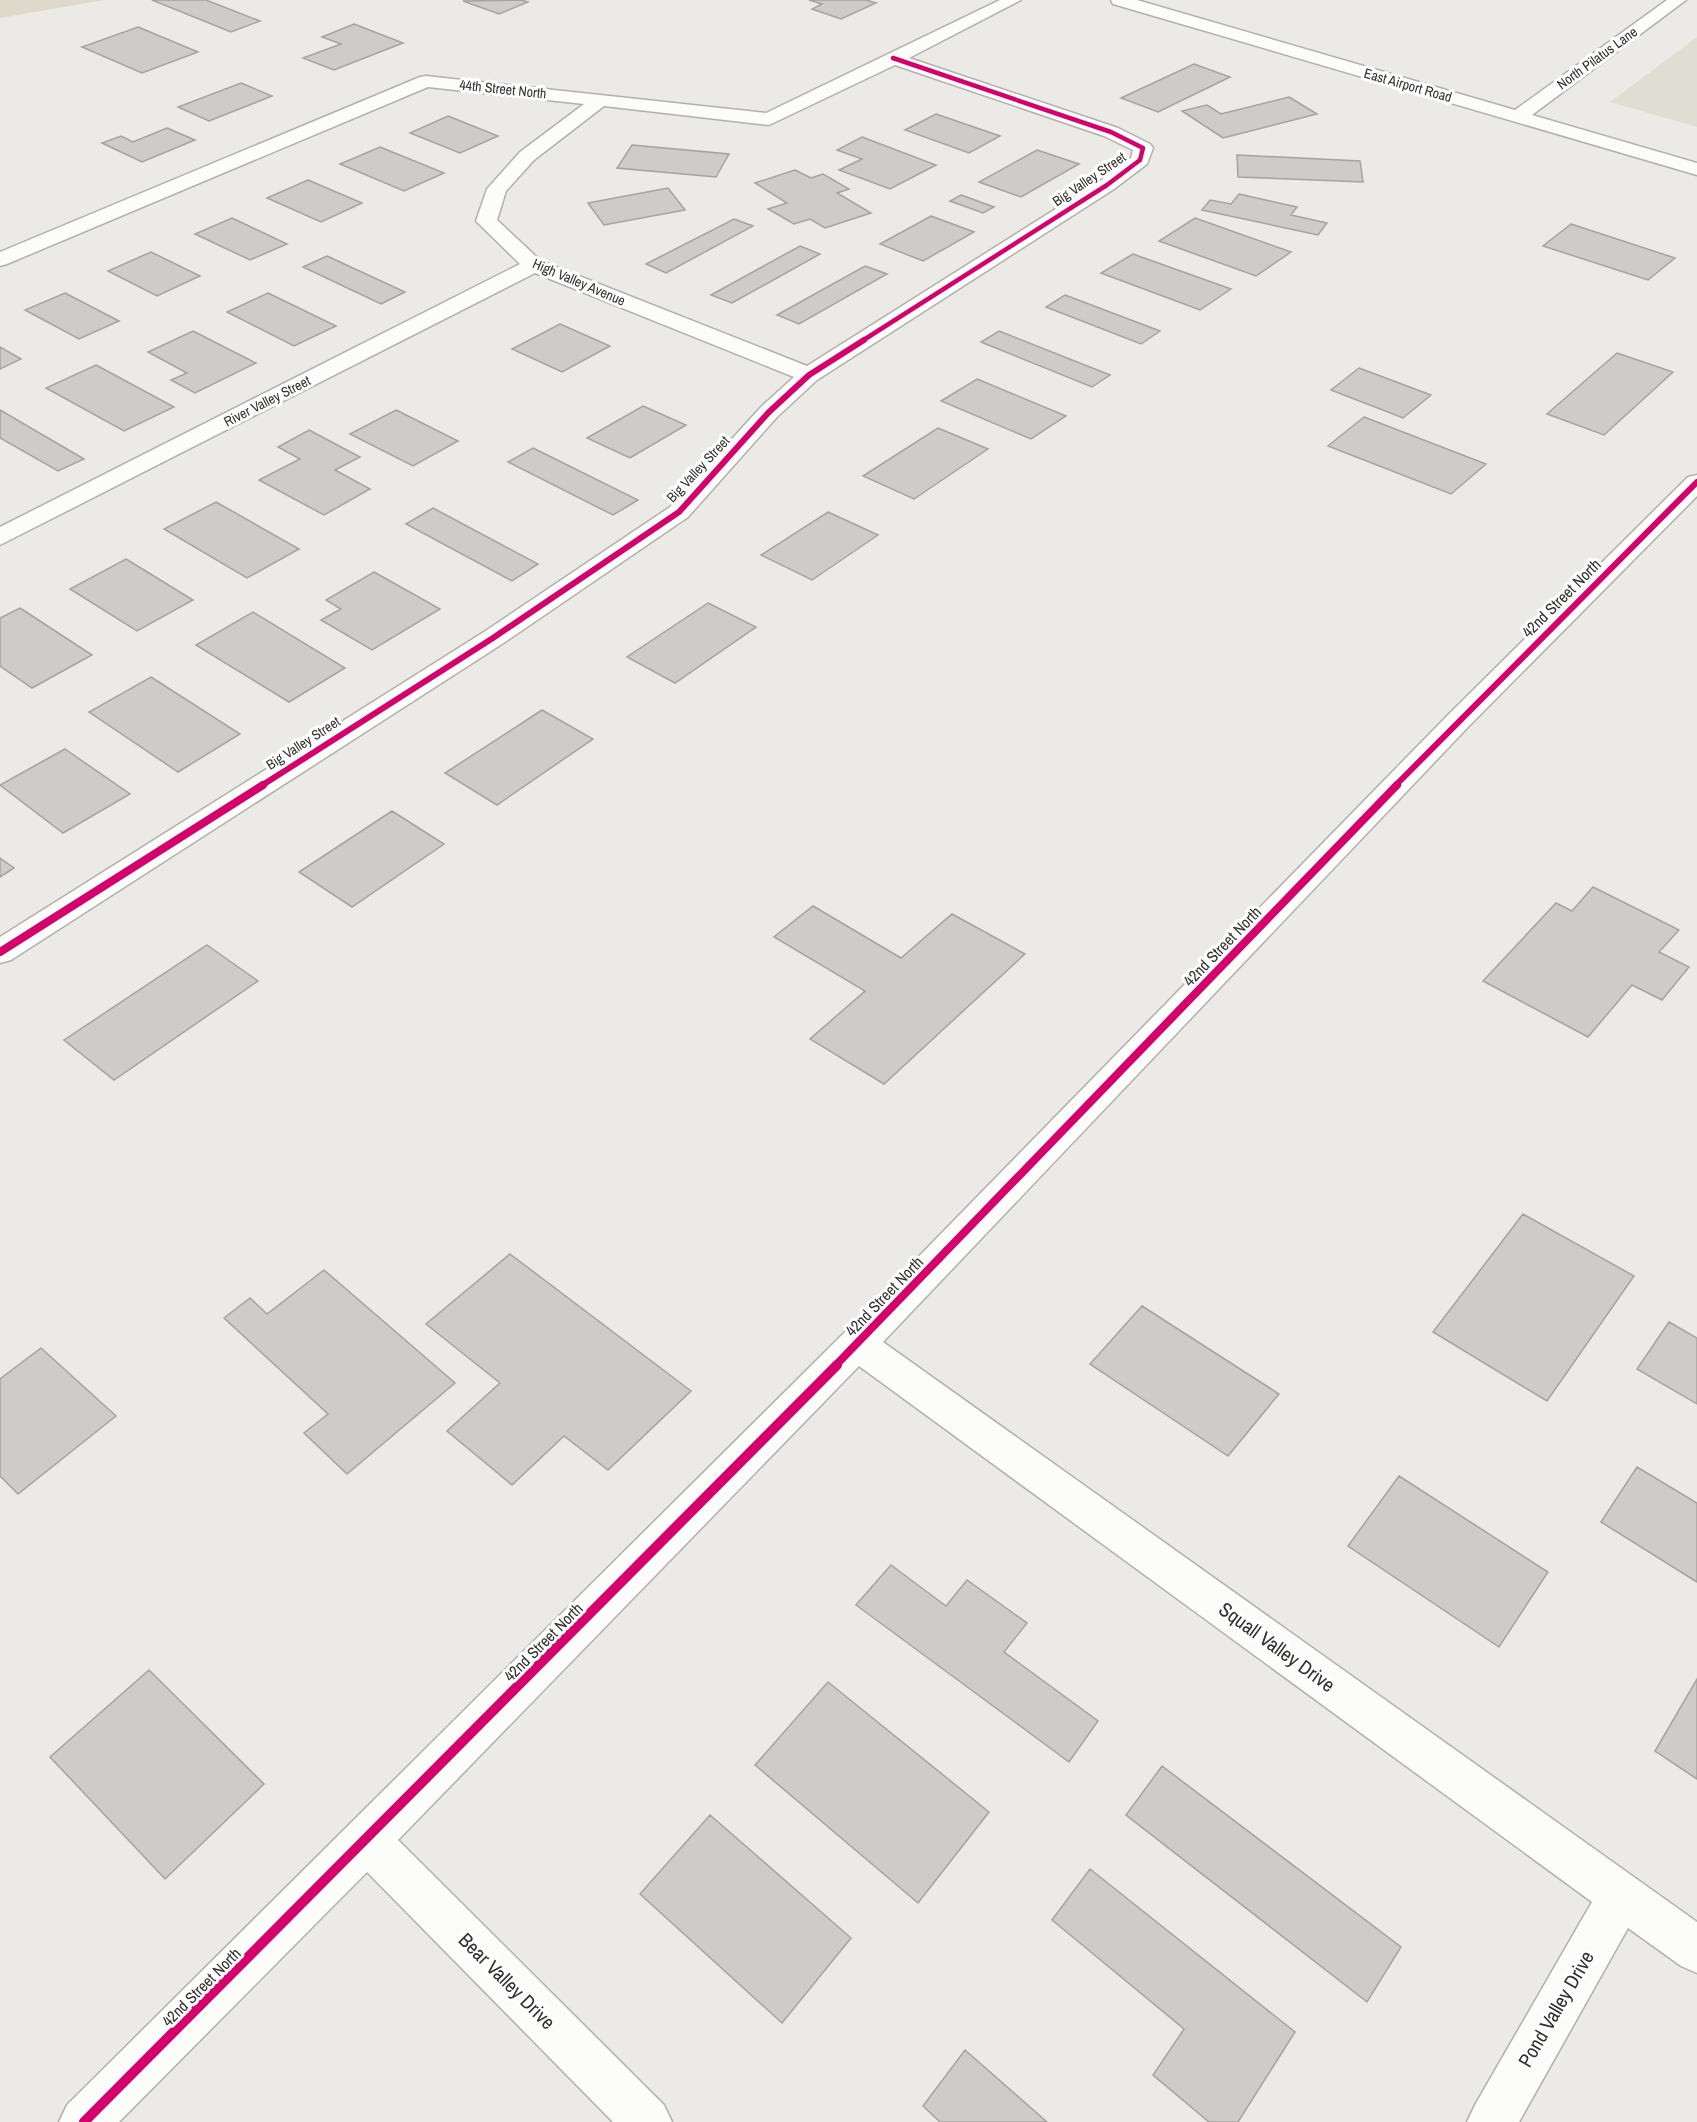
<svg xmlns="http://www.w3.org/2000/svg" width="1697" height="2122" viewBox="0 0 1697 2122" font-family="'Archivo Narrow',sans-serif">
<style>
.built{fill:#e0ddd3}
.green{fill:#ded9ca}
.building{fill:#cdccc9;stroke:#a4a3a0;stroke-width:1.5}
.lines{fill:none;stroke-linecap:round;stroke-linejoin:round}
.minor-casing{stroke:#b1b0ad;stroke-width:3}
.minor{fill:#fcfcfb;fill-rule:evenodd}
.cycleway-far3-casing{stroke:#fff;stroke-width:7}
.cycleway-far2-casing{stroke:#fff;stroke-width:9}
.cycleway-far1-casing{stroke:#fff;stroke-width:11}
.cycleway-casing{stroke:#fff;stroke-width:14}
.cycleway-far3{stroke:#d6006c;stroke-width:4.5}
.cycleway-far2{stroke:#d6006c;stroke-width:6}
.cycleway-far1{stroke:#d6006c;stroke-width:8}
.cycleway{stroke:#d6006c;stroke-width:10}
.labels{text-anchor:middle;stroke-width:6;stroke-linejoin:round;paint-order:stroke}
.far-street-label{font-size:14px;fill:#33322f;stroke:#fff}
.street-label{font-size:16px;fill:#33322f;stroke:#fff}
.near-street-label{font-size:20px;fill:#33322f;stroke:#fff}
</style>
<rect width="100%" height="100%" fill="#ebeae6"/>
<path class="built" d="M1697,37v90l-87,-25z"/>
<path class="green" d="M0,0h104l-104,18z"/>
<path class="building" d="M152,0h54l54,21 -29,11z
M521,0l7,2 -29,12 -36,-13z
M809,0h57l10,3 -35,16 -29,-10 10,-5z
M354,24l49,19 -69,27 -31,-12 38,-14 -19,-7z
M138,27l60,25 -56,21 -60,-26z
M1194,64l36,13 -72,35 -37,-14z
M241,83l31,13 -63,25 -31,-14z
M1289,97l28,17 -94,24 -41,-27 25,-6 14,9z
M936,114l64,22 -31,17 -64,-23z
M448,116l50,20 -38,17 -50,-20z
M167,128l28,12 -53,22 -40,-19 19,-7 12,6z
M862,137l74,28 -46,24 -51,-19 23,-11 -25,-9z
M632,145l97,9 -13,23 -99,-9z
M380,147l64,26 -40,18 -64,-27z
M1037,150l42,14 -58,33 -42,-15z
M1237,155l123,6 3,21 -125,-5z
M795,170l16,8 12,-4 26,15 -12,4 34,20 -46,15 -15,-9 -16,5 -26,-15 19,-6 -32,-20z
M308,180l54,23 -41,19 -54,-24z
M668,188l17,22 -81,15 -16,-22z
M1239,194l58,13 -6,8 36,8 -9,12 -116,-25 8,-10 21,4z
M961,195l33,12 -11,6 -33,-12z
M931,216l43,16 -51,29 -43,-17z
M232,218l55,26 -37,16 -55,-26z
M1195,218l96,34 -35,24 -97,-35z
M734,219l19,7 -87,47 -20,-9z
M1571,224l104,34 -27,22 -105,-34z
M800,246l20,8 -88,49 -21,-8z
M151,252l49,24 -43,20 -49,-25z
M1133,254l98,35 -31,21 -99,-37z
M327,256l78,36 -24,12 -78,-37z
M865,266l22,8 -88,50 -22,-9z
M65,293l54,28 -40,18 -54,-29z
M268,293l68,33 -42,20 -67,-34z
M1065,295l95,36 -19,13 -95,-37z
M560,324l50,22 -48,26 -50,-23z
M193,331l63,32 -61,30 -24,-13 16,-7 -39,-21z
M999,331l111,44 -18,12 -111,-45z
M0,347l21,12 -21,10z
M1617,353l56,19 -69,63 -57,-21z
M96,365l78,42 -50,24 -78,-43z
M1359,368l72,27 -28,23 -72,-28z
M977,379l89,37 -35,23 -90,-38z
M643,406l43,19 -56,33 -43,-20z
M0,410l84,49 -26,12 -58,-33z
M396,410l62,31 -45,25 -63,-32z
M1364,417l122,47 -35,30 -123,-48z
M938,428l50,21 -74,50 -51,-23z
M309,430l51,27 -25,13 35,19 -46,26 -65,-35 41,-21 -22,-12z
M533,448l105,52 -25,15 -105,-53z
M216,502l83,47 -52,29 -83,-49z
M433,508l105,56 -26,17 -106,-57z
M828,512l50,23 -66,45 -51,-25z
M126,559l67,41 -56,31 -67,-42z
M374,572l66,37 -68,41 -51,-30 20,-11 -15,-9z
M708,603l48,24 -81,56 -48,-26z
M20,608l72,47 -60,33 -32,-22v-48z
M253,612l92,56 -56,34 -93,-57z
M151,677l89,57 -62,38 -89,-60z
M542,710l51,29 -96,66 -52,-32z
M65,749l65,45 -67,39 -63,-48z
M392,811l52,33 -92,63 -53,-35z
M0,858l14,10 -14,9z
M1593,887l86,43 -20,22 30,15 -27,33 -30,-15 -44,52 -105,-56 73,-78 16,8z
M813,906l88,52 51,-44 73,40 -141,130 -74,-45 55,-48 -91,-54z
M207,945l51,36 -144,99 -50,-40z
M1523,1214l111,62 -87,125 -114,-69z
M510,1254l181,137 -83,79 -44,-34 -52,49 -65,-54 53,-48 -74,-59z
M324,1270l131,113 -108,91 -43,-41 24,-19 -104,-96 26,-20 17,16z
M1142,1306l137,88 -51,62 -138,-92z
M1669,1322l28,16v66l-60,-35z
M41,1348l75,68 -98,78 -18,-18v-97z
M1637,1467l60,36v79l-96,-60z
M1399,1476l149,96 -49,75 -151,-101z
M891,1565l55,41 21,-26 60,43 -23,29 94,69 -29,41 -213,-157z
M149,1670l115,114 -99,95 -115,-122z
M1697,1679v100l-42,-28z
M828,1682l161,130 -71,91 -163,-138z
M1162,1766l239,181 -34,55 -241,-187z
M710,1815l141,123 -69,85 -142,-129z
M1090,1869l205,163 -57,90h-29l-56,-47 31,-46 -132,-109z
M965,2050l82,72h-107l-17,-16z"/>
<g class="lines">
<g class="minor-casing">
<path id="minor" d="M1000,0h21l-112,58 209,70 32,16 3,4 -6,16 -33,25 -297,191 -40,37 -89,100 -186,127 -491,316 -11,3v-26l484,-305 186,-125 91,-100 33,-30 -259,-104 -535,272v-18l520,-263 -44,-43 11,-32 33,-37 64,-48 -156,-17 -421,177 -7,2v-14l420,-175 6,-1 340,37zM895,65l209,71 29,14 -2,8 -31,23 -293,185 -266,-105 -44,-41 9,-29 28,-31 70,-54 165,19z
M1111,0h26l378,110 152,-110h19l-154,115 165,48v12l-584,-171z
M1697,475v21l-229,231 -585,615 814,580v51l-16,-7 -53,-38 -109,194h-52l8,-17 117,-203 -733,-536 -461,474 266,265 8,17h-59l-246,-250 -248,250h-60l8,-17 777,-772 604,-618 240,-238z"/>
</g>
<use href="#minor" class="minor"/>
<g class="cycleway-far3-casing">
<path id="cycleway-far3" d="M862,341l245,-156 33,-25 3,-12 -32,-16 -218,-74"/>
</g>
<g class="cycleway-far2-casing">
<path id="cycleway-far2" d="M261,786l232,-148 186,-126 90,-100 40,-37 55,-35
M1395,786l302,-304"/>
</g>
<g class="cycleway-far1-casing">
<path id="cycleway-far1" d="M0,952l263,-167
M835,1366l562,-581"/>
</g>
<g class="cycleway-casing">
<path id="cycleway" d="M84,2122l753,-757"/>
</g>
<use href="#cycleway-far3" class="cycleway-far3"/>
<use href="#cycleway-far2" class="cycleway-far2"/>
<use href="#cycleway-far1" class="cycleway-far1"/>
<use href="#cycleway" class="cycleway"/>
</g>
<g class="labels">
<g class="far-street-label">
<text transform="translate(1597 58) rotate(-36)" y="5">North Pilatus Lane</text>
<text transform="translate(1408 85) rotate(16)" y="5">East Airport Road</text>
<text transform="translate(503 89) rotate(6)" y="5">44th Street North</text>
<text transform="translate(1089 179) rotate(-34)" y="5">Big Valley Street</text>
<text transform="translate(579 282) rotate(23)" y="5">High Valley Avenue</text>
<text transform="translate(267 401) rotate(-27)" y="5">River Valley Street</text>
<text transform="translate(698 469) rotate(-47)" y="5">Big Valley Street</text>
<text transform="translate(303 743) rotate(-33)" y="5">Big Valley Street</text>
</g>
<g class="street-label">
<text transform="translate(1561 598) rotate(-45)" y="6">42nd Street North</text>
<text transform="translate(1222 946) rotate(-46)" y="6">42nd Street North</text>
<text transform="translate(884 1296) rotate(-46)" y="6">42nd Street North</text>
<text transform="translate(543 1642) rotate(-45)" y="6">42nd Street North</text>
<text transform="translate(201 1987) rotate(-45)" y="6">42nd Street North</text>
</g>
<g class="near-street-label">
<text transform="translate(1277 1647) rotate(36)" y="7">Squall Valley Drive</text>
<text transform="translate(507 1981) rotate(45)" y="7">Bear Valley Drive</text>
<text transform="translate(1556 2009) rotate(-60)" y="7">Pond Valley Drive</text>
</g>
</g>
</svg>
